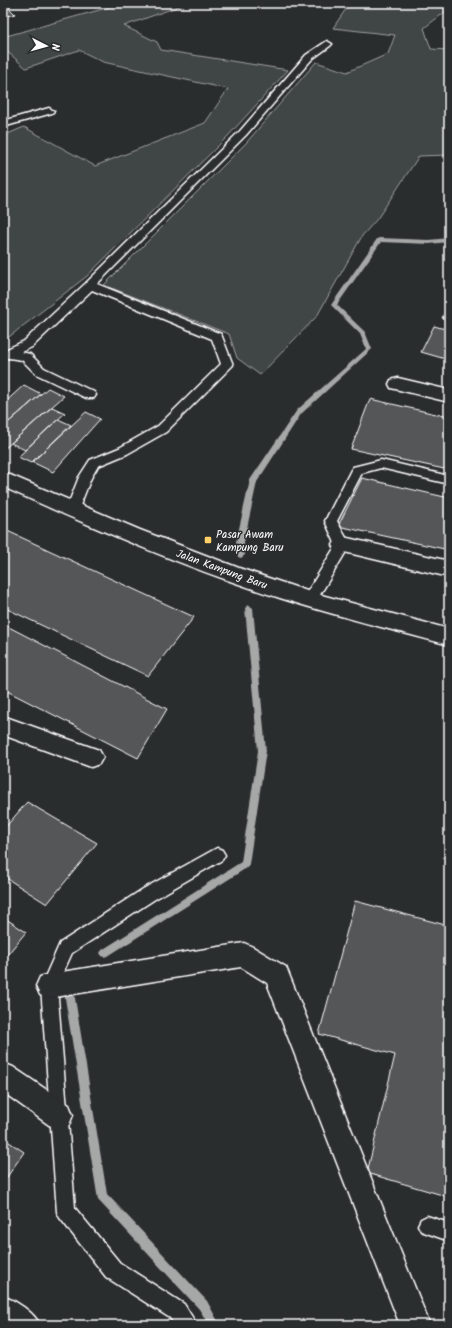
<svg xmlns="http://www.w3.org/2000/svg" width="452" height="1328" viewBox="0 0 452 1328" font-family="Kalam,sans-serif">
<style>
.green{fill:#414445;stroke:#a0a2a2}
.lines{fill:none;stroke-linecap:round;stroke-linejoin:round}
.stream{fill:#a6a7a7;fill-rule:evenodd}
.building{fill:#555758;stroke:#fff}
.service-casing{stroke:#fff;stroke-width:3}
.minor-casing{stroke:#fff;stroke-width:3}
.secondary-casing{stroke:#fff;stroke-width:3}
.service{fill:#2a2d2e;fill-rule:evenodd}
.minor{fill:#2a2d2e;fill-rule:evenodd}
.secondary{fill:#2a2d2e;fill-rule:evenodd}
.poi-dot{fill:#ffd166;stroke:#2a2d2e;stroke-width:1.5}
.labels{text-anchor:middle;stroke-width:3;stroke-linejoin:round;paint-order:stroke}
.poi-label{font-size:11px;fill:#fff;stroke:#2a2d2e;text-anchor:start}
.street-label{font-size:11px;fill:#fff;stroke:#2a2d2e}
</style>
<rect width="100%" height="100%" fill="#2a2d2e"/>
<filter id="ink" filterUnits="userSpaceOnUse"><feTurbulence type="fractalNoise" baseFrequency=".025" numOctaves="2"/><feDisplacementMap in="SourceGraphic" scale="8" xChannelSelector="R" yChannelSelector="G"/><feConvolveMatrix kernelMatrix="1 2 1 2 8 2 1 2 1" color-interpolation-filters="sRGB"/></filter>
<g filter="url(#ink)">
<path class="green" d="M124,3h64l-64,23 33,16 4,8 127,20 -60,66 -141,140 -82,64 -2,-3v-201l21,-9 71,39 110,-43 23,-34 -125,-27 -24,-12 -53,18 -23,-20v-11z
M350,3h99v6l-25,19 7,21 18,1v105l-30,1 -42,63 -15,17 -45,80 -57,59 -23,-17 -8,-24 -125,-49 142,-142 70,-81 31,10 41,-18 7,-19 -62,-7z"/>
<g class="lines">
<path class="stream" d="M379,238l50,2 20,-2v4l-20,2 -48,-2 -44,63 28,27 7,17 -71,65 -44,68 -13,60 1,13 -4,3 -3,-1 -2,-15 14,-62 47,-70 69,-61 -6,-15 -29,-29 46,-66z
M249,605l4,3 13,143 -17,113 -1,3 -140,89 -3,1 -3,-1 -2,-3 2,-3 139,-88 17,-111 -13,-143z
M69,988l3,1 2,3 33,202 100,107 13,24h-11l-10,-16 -101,-109 -34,-208 2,-3z"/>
</g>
<path class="building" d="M3,3h1l11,11 -12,3z
M449,304v16l-7,-2z
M434,326l15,4v30l-28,-8z
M24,385l17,9 -38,33v-23z
M48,388l16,8 -61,54v-23z
M370,399l79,18v53l-98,-21z
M52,407l13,6 -40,37 -14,-7z
M86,412l14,7 -47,53 -21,-10z
M58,419l13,6 -40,38 -13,-6z
M362,478l87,20v52l-111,-24z
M3,529l191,88 -46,59 -145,-69z
M3,624l164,85 -29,49 -135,-69z
M27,802l70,41 -50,61 -44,-28v-46z
M355,901l94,25v271l-82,-24 28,-118 -76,-21z
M3,917l23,15 -23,28z
M3,1138l21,14 -21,31z"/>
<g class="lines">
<g class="service-casing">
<path id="service" d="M327,41l5,3 -2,2 -18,13 -66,76 -149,149 124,50 12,31 -67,67 -39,22 -29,12 -7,12 -14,35 -5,2 -5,-2 -1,-3 13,-33 11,-17 29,-12 39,-22 63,-62 -9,-25 -120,-49 -60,57 -11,5 9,2 14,14 50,24 2,3 -2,3h-8l-50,-24 -14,-14 -13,-2 -6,1v-8l21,-10 62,-58 154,-152 66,-76z
M49,108l5,3 -2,2 -49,14v-6z
M381,460l68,16v8l-68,-16 -19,5 -25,48 13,24 -35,58 -5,1 -5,-1 -2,-4 33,-54 -11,-24 26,-51 2,-3z
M217,848l5,2 3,5 -3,5 -67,39 -83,54 -15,33 18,222 45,55 64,41 13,21h-22l-5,-7 -64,-41 -46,-59 -3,-6 -16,-226 19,-43 83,-54z
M427,1216l22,7v18l-28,-10 -3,-6 3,-6z
M3,1296c13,5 31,16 37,29h-26l-11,-8z"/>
</g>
<g class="minor-casing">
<path id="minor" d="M398,378l51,12v12l-58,-14 -2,-4 2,-4z
M343,537l106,24v16l-113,-27 -3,-5 3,-5z
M3,716l96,34 4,7 -4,7 -8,3 -88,-32z
M244,943l9,4 33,20 144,358h-30l-133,-342 -26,-16 -192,31 -9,-3 -4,-9 4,-9 9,-3z
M3,1063l10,4 56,38 4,10 -4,10 -10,4 -10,-4 -46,-33z"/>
</g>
<g class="secondary-casing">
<path id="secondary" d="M3,472l137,58 99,38 71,24 139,37v16c-56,-15 -113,-29 -169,-47 -94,-30 -186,-70 -277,-111z"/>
</g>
<use href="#service" class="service"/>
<use href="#minor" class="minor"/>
<use href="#secondary" class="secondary"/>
</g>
</g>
<rect class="poi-dot" x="204" y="536" width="8" height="8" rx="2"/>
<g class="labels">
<g class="poi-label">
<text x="216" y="538">Pasar Awam<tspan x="216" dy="13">Kampung Baru</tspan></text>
</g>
<g class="street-label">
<text transform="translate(222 569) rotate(20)" y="4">Jalan Kampung Baru</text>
</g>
</g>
<rect width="452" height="1328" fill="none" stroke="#2a2d2e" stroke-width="16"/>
<rect x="8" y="8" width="436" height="1312" fill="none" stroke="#fff" stroke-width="1.5" filter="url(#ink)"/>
<g transform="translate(46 46) rotate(96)" stroke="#2a2d2e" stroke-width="3" paint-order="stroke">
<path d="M0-3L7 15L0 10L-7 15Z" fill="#ffffff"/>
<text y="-6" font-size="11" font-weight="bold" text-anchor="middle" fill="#ffffff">N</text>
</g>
</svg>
